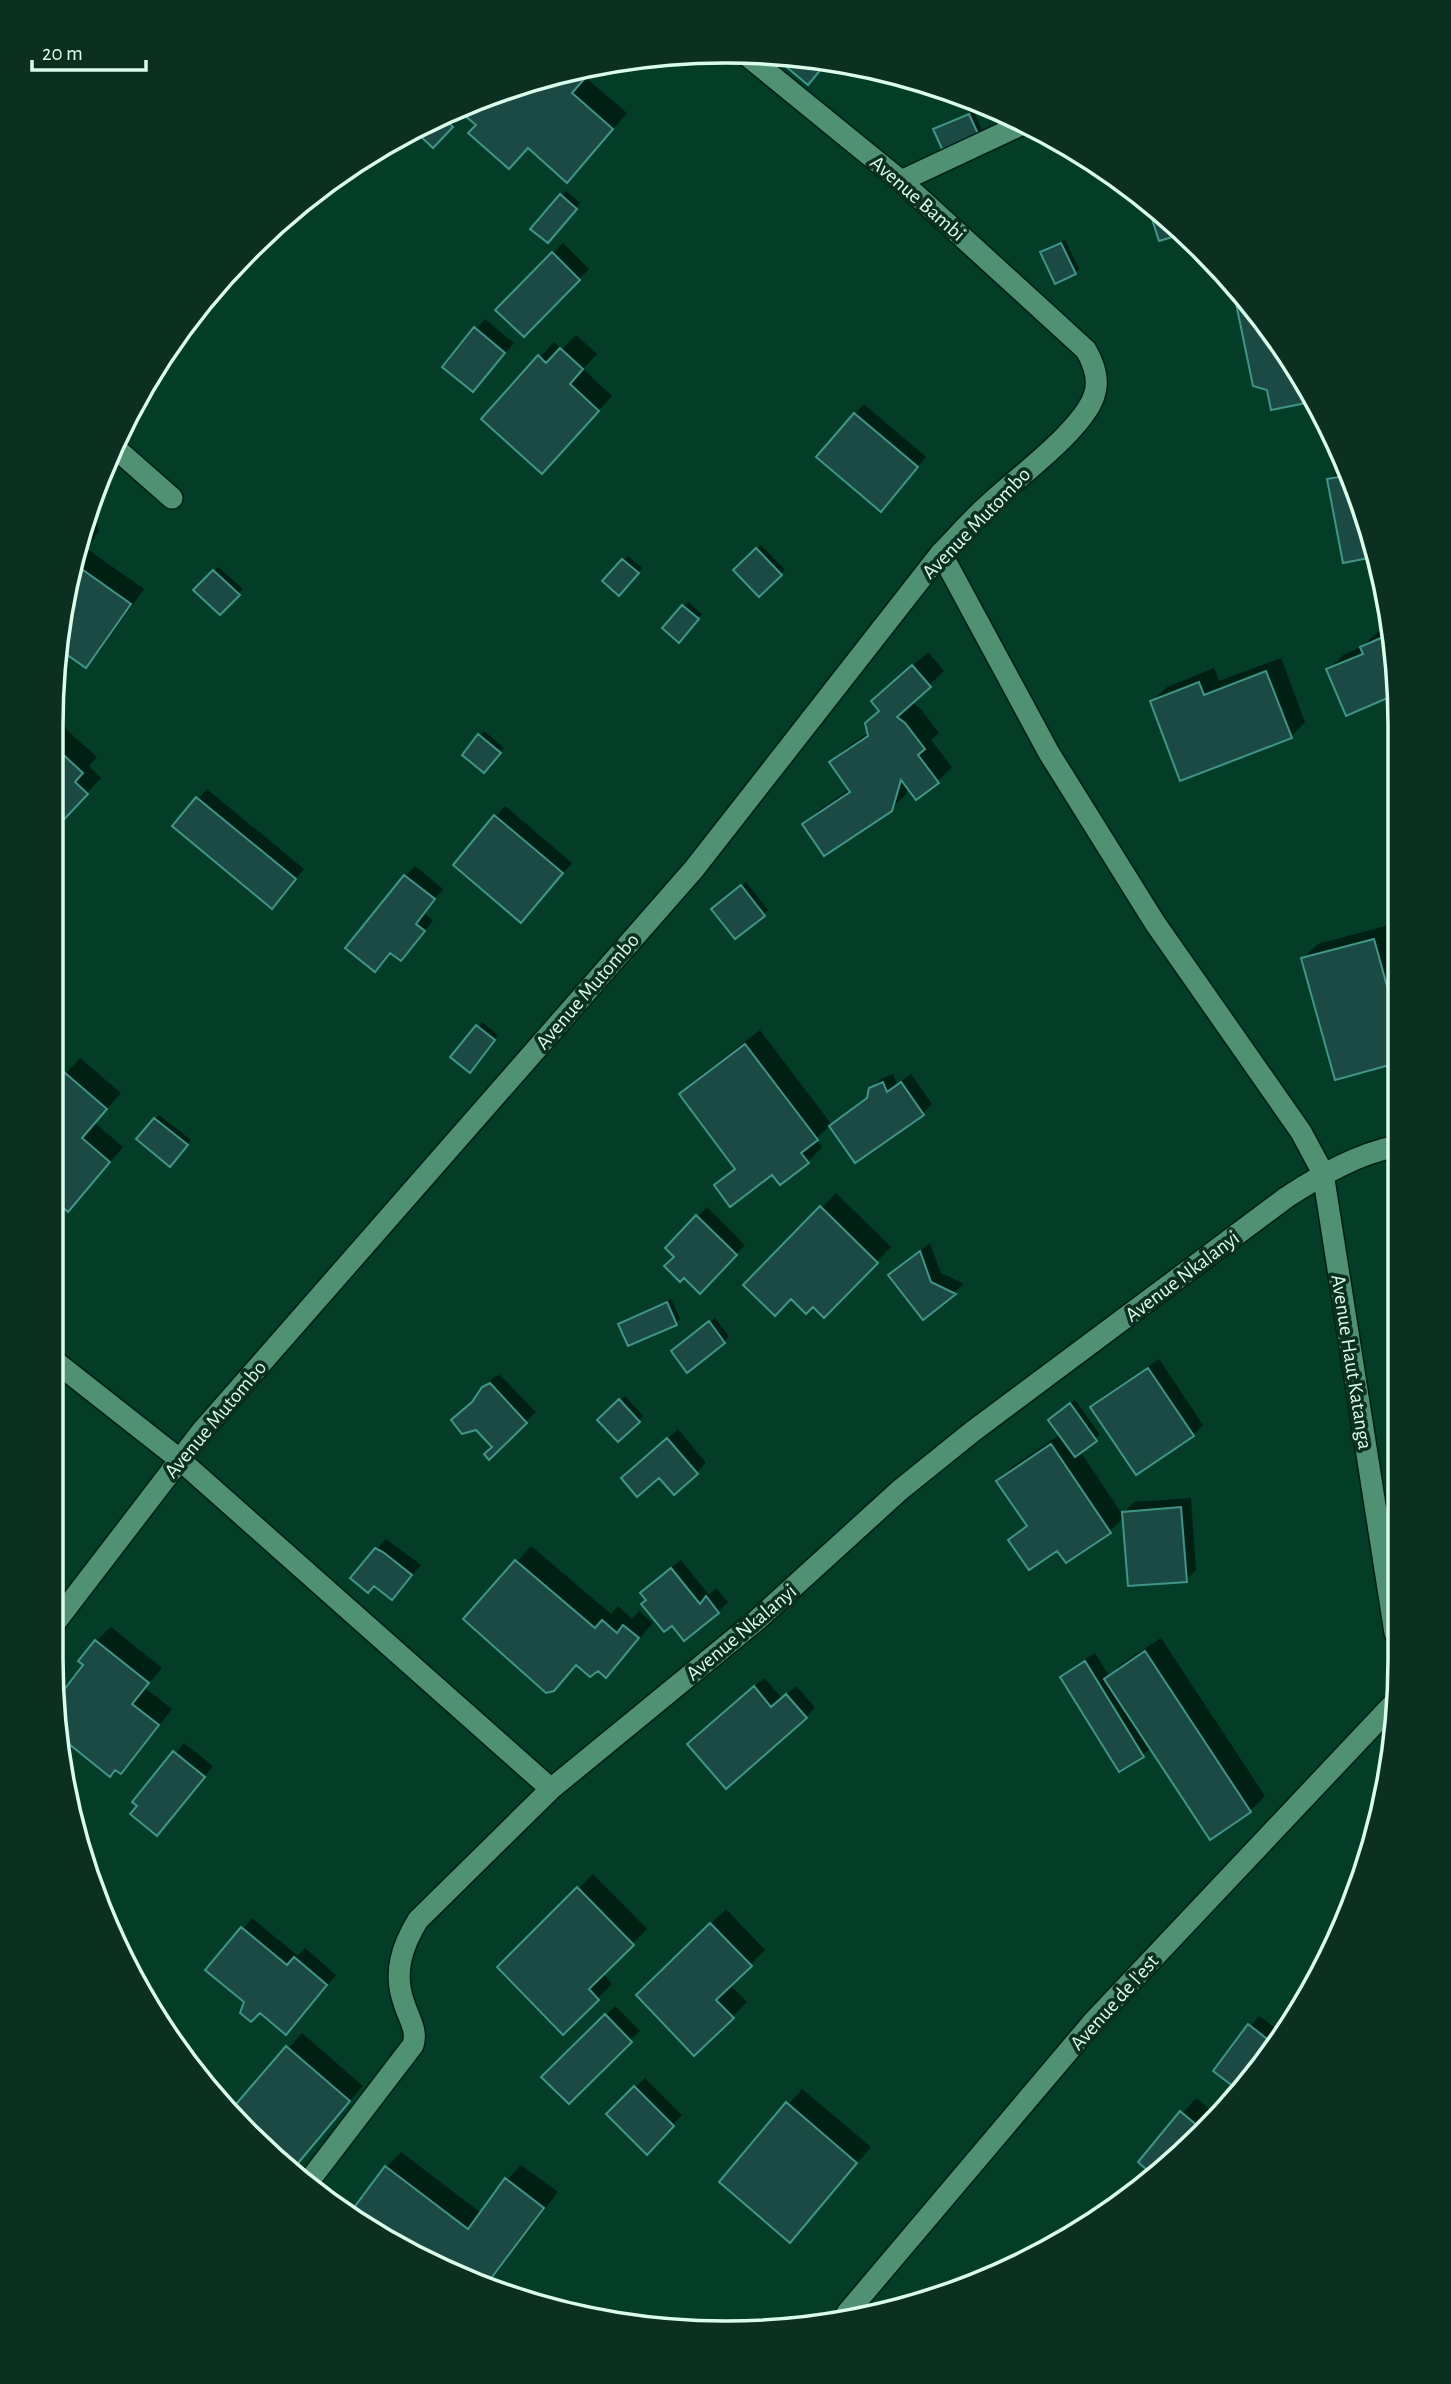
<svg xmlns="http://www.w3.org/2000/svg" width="1451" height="2384" viewBox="0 0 1451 2384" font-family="'Alegreya Sans',sans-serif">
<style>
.shadow{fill:#0007}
.building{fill:#1a4a43;stroke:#419588;stroke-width:2}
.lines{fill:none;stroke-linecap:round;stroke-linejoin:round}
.minor-casing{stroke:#002012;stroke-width:24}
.minor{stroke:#4f9172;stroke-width:21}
.labels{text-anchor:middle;stroke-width:7;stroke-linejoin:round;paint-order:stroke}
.street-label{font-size:21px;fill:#dbfceb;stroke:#0b2f20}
.rim{fill:none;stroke:#dbfceb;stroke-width:3.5}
</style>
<rect width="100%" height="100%" fill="#033c27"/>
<path class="shadow" d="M594,67l-9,10 42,36 -45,53 -53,-19 -51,-22v-25l30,-13z
M974,111l8,19 -4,5 -43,-5 5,-5z
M448,114l8,8 -23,24 -18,-17z
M566,191l14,12 -28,34 -20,-8z
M1065,240l14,29 -4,4 -33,-20 5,-5z
M563,243l26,26 -65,66 -26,-25z
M1233,281l77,107 -41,1 -15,-4z
M485,319l29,24 -32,37 -38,-14z
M576,335l21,19 -14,15 29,27 -55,61 -73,-38 70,-77 8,7z
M864,404l62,53 -36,43 -72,-43z
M1344,465l21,44 9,46 -29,6 -16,-81z
M92,507l2,2 5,22 -12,18 57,40 -44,62 -14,15 -30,-28z
M761,545l24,25 -26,25 -24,-25z
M628,556l14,12 -18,22 -19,-9z
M218,567l25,22 -23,24 -24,-23z
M688,602l14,12 -19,22 -18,-8z
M1388,628l11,53 -71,-11 15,-15 20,-9 14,-14z
M928,652l16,19 -33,31 9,6 19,25 -8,7 21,27 -14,14 -30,6 -2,7 -15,15 -86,15 14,-14 31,-21 -18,-27 14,-14 23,-16 11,-22 8,-23z
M1281,658l24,64 -14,15 -139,-36 15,-14 47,-19 5,13z
M56,720l41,37 -8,9 12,12 -46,49z
M484,731l20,17 -15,18 -9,-30z
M207,789l97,80 -32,38 -74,-108z
M505,806l67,57 -51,58 -66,-57z
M415,866l28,23 -19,24 9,8 -23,28 -5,-73z
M746,882l22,28 -33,27 -17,-32z
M1389,925l9,34 -1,102 -61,17 -33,-120 15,-14z
M482,1022l16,13 -24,31 -21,-9z
M760,1030l72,95 37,-29 2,-7 10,-10 12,-5 4,10 14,-10 21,30 -9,9 -93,12 -14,14 6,8 -14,15 -92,23 20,-18 -55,-73 15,-15z
M80,1058l41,35 -26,30 28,24 -41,48 -29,2 1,-111z
M159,1115l32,25 -16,20 -20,-41z
M836,1193l55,54 -67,68 -11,-11 -67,-19z
M707,1207l38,38 -45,46 -24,-34 -9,-9z
M930,1243l11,30 23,11 -41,33 -32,-42z
M671,1299l9,20 -4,4 -56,1 5,-4z
M715,1318l14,19 -42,33 -10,-23z
M1159,1359l44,66 -10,10 -101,-28 10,-10z
M500,1375l36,37 -47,45 5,-11 -19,-46 8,-12 11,-11z
M625,1396l18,20 -25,24 -19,-20z
M1075,1400l25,35 -20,16 42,63 12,-12 57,-4 5,72 -10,10 -62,-63 -14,14 -52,17 -47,-8 17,-16 -29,-43 14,-15 48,-32 -6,-19z
M678,1429l28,34 -10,10 -37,2 -26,-7z
M386,1539l35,26 -29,33 -15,-49z
M531,1546l80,68 7,-8 14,13 7,-8 14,12 -33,38 -22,8 -20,-5 -24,26 -88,-72z
M681,1560l28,35 7,-7 12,14 -10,10 -70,-12 4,-16z
M111,1627l51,41 -17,20 27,21 -37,48 -15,14 -34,-106 10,-24z
M1161,1638l104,158 -15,15 -99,-63 -8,7 -23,15 -58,-93 10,-9 23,-15 14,23 12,-12z
M764,1678l18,20 14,-12 19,21 -9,10 -107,18z
M184,1743l29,23 -47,58 -32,-22z
M593,1874l54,55 -44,44 9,11 -49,48 -63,-65z
M726,1909l39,41 -35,35 17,17 -53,52 -56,-59z
M252,1918l46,38 7,-8 31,27 -50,58 -78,-63z
M615,2006l25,25 -71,71 -25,-25z
M1259,2016l23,17 -21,36 -21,20 -24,-19z
M302,2033l61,53 -70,80 -61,-55z
M645,2078l37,37 -35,37 -39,-38z
M802,2089l69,58 -81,94 -69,-59z
M1196,2098l19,15 -63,59 -12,-10z
M401,2152l80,61 26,-33 14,-15 37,27 -71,94 -135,-72 34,-47z"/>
<path class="building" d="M772,53l54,8 1,1 -19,23 -37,-31z
M591,67l2,2 -21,24 41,36 -46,54 -39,-35 -19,21 -41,-36 8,-8 -12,-10 10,-13 34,-15z
M969,114l10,22 -36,15 -10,-22z
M442,117l11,10 -20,21 -19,-18z
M560,194l17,15 -29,34 -18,-14z
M1146,200l37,34 -24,7z
M1061,243l15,31 -21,10 -15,-32z
M552,252l28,28 -56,57 -29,-27z
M1231,279l79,109 6,13 -45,9 -4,-20 -14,-4z
M474,327l31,26 -32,39 -31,-25z
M560,348l23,21 -13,15 29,27 -57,63 -61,-55 57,-64 8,8z
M854,413l64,54 -37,45 -65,-55z
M1349,475l16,34 9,48 -31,6 -16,-84z
M756,548l26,27 -23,22 -26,-27z
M622,559l17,14 -20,23 -17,-15z
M76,565l55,39 -45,64 -30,-21v-9z
M213,570l27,25 -20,20 -27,-25z
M682,605l17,14 -20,24 -17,-15z
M1390,634l9,47v12l-53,23 -20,-47 37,-15 -3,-7z
M912,665l19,22 -34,30 8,6 20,26 -7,6 21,28 -23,17 -15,-20 -9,31 -68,45 -22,-32 48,-32 -21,-30 39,-26 -3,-13 14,-12 -8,-10z
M1266,671l26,67 -112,43 -30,-80 49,-19 5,13z
M478,734l23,19 -17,20 -22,-18z
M56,748l27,25 -8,9 13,12 -33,35z
M196,797l100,82 -24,30 -100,-83z
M494,815l69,58 -42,50 -68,-58z
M404,875l31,24 -19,25 9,7 -24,30 -11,-8 -15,19 -30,-24z
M741,885l24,31 -30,23 -24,-30z
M1374,939l23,83v41l-62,17 -34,-122z
M476,1025l19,15 -25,33 -20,-16z
M745,1044l73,96 -17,13 8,10 -29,22 -8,-10 -42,32 -16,-22 21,-16 -56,-75z
M64,1072l43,37 -25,29 28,24 -42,50 -15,-13 1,-116z
M883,1082l4,10 14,-10 23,33 -69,48 -26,-37 38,-28 2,-10z
M154,1118l34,27 -18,22 -34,-28z
M820,1206l58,57 -54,55 -11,-11 -7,7 -15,-15 -16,17 -32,-31z
M696,1215l41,40 -37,39 -16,-16 -4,4 -16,-16 10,-9 -9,-9z
M920,1251l11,31 25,12 -33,26 -35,-45z
M667,1302l10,23 -49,21 -10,-22z
M709,1321l16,22 -38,30 -16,-22z
M1148,1368l46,68 -58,39 -46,-68z
M490,1383l37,40 -38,37 -5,-6 8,-7 -16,-17 -14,4 -11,-14 21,-18 10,-15z
M619,1399l21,23 -22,20 -21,-22z
M1070,1403l27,38 -22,16 -27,-37z
M667,1438l31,36 -24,21 -15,-17 -22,19 -16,-19z
M1051,1444l60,89 -45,30 -9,-12 -28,19 -21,-30 19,-14 -31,-45z
M1181,1507l6,75 -59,4 -6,-74z
M375,1548l8,4 29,23 -20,25 -18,-14 -6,7 -18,-15z
M515,1560l80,68 7,-8 15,13 6,-8 16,13 -33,40 -8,-7 -8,6 -14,-12 -22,26 -8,2 -83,-74z
M671,1568l29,36 6,-8 13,17 -35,28 -12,-15 -8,6 -23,-28 5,-4 -6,-7z
M95,1640l54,43 -17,21 27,21 -38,49 -6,-4 -5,7 -46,-37 -7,-41 26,-34 -5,-4z
M1145,1651l106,161 -41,28 -106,-161z
M1085,1661l59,96 -25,15 -59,-95z
M754,1686l17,21 15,-13 21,24 -81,71 -39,-45z
M173,1751l32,26 -48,59 -27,-22 7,-8 -5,-4z
M577,1887l57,58 -45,44 10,11 -36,35 -66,-68z
M710,1923l42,43 -36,34 18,18 -40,38 -58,-61z
M241,1927l46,38 7,-8 33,28 -41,50 -26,-22 -9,9 -11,-9 4,-11 -39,-32z
M605,2014l27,28 -63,62 -28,-27z
M1248,2024l27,21 -14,24 -23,21 -25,-19z
M286,2046l64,55 -56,67 -27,-22 -36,-36z
M634,2086l40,40 -27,29 -41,-41z
M786,2102l71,61 -67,80 -71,-61z
M1180,2111l19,16 -49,46 -12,-11z
M385,2166l83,63 37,-51 39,30 -58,77 -136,-72z"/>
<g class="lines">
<g class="minor-casing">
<path id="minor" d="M901,181l126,-59
M114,447l58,51
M941,553l108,200 106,170 146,209 22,41 72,460
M52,1359l127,100 372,330
M51,1628l151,-197 492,-562 247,-316c15,-15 29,-32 45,-46 29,-28 96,-76 108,-111 6,-16 0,-32 -8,-46l-185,-169 -157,-128
M306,2185l107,-140c5,-15 -5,-28 -9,-42 -11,-30 -2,-57 14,-83l133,-131 205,-168 144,-131 72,-58 315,-235c34,-22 70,-43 110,-51
M847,2313l246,-291 302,-320"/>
</g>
<use href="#minor" class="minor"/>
</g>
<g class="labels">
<g class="street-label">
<text transform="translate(918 198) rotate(41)" y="7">Avenue Bambi</text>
<text transform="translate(976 523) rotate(-46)" y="7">Avenue Mutombo</text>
<text transform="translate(587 991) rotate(-49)" y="7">Avenue Mutombo</text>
<text transform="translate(1182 1276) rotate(-37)" y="7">Avenue Nkalanyi</text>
<text transform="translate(1352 1362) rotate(81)" y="7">Avenue Haut Katanga</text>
<text transform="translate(215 1419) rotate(-50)" y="7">Avenue Mutombo</text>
<text transform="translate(741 1632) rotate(-40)" y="7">Avenue Nkalanyi</text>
<text transform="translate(1114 2002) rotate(-48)" y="7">Avenue de l'est</text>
</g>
</g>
<path d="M0 0H1451V2384H0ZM725 63H726A662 662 0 0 1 1388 725V1659A662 662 0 0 1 726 2321H725A662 662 0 0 1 63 1659V725A662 662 0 0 1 725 63Z" fill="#0b2f20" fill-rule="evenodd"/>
<path class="rim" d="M725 63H726A662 662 0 0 1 1388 725V1659A662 662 0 0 1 726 2321H725A662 662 0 0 1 63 1659V725A662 662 0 0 1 725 63Z"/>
<path d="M32 60v10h114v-10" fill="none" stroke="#dbfceb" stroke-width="3.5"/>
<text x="42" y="60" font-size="21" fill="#dbfceb" stroke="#0b2f20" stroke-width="5" paint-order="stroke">20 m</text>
</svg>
